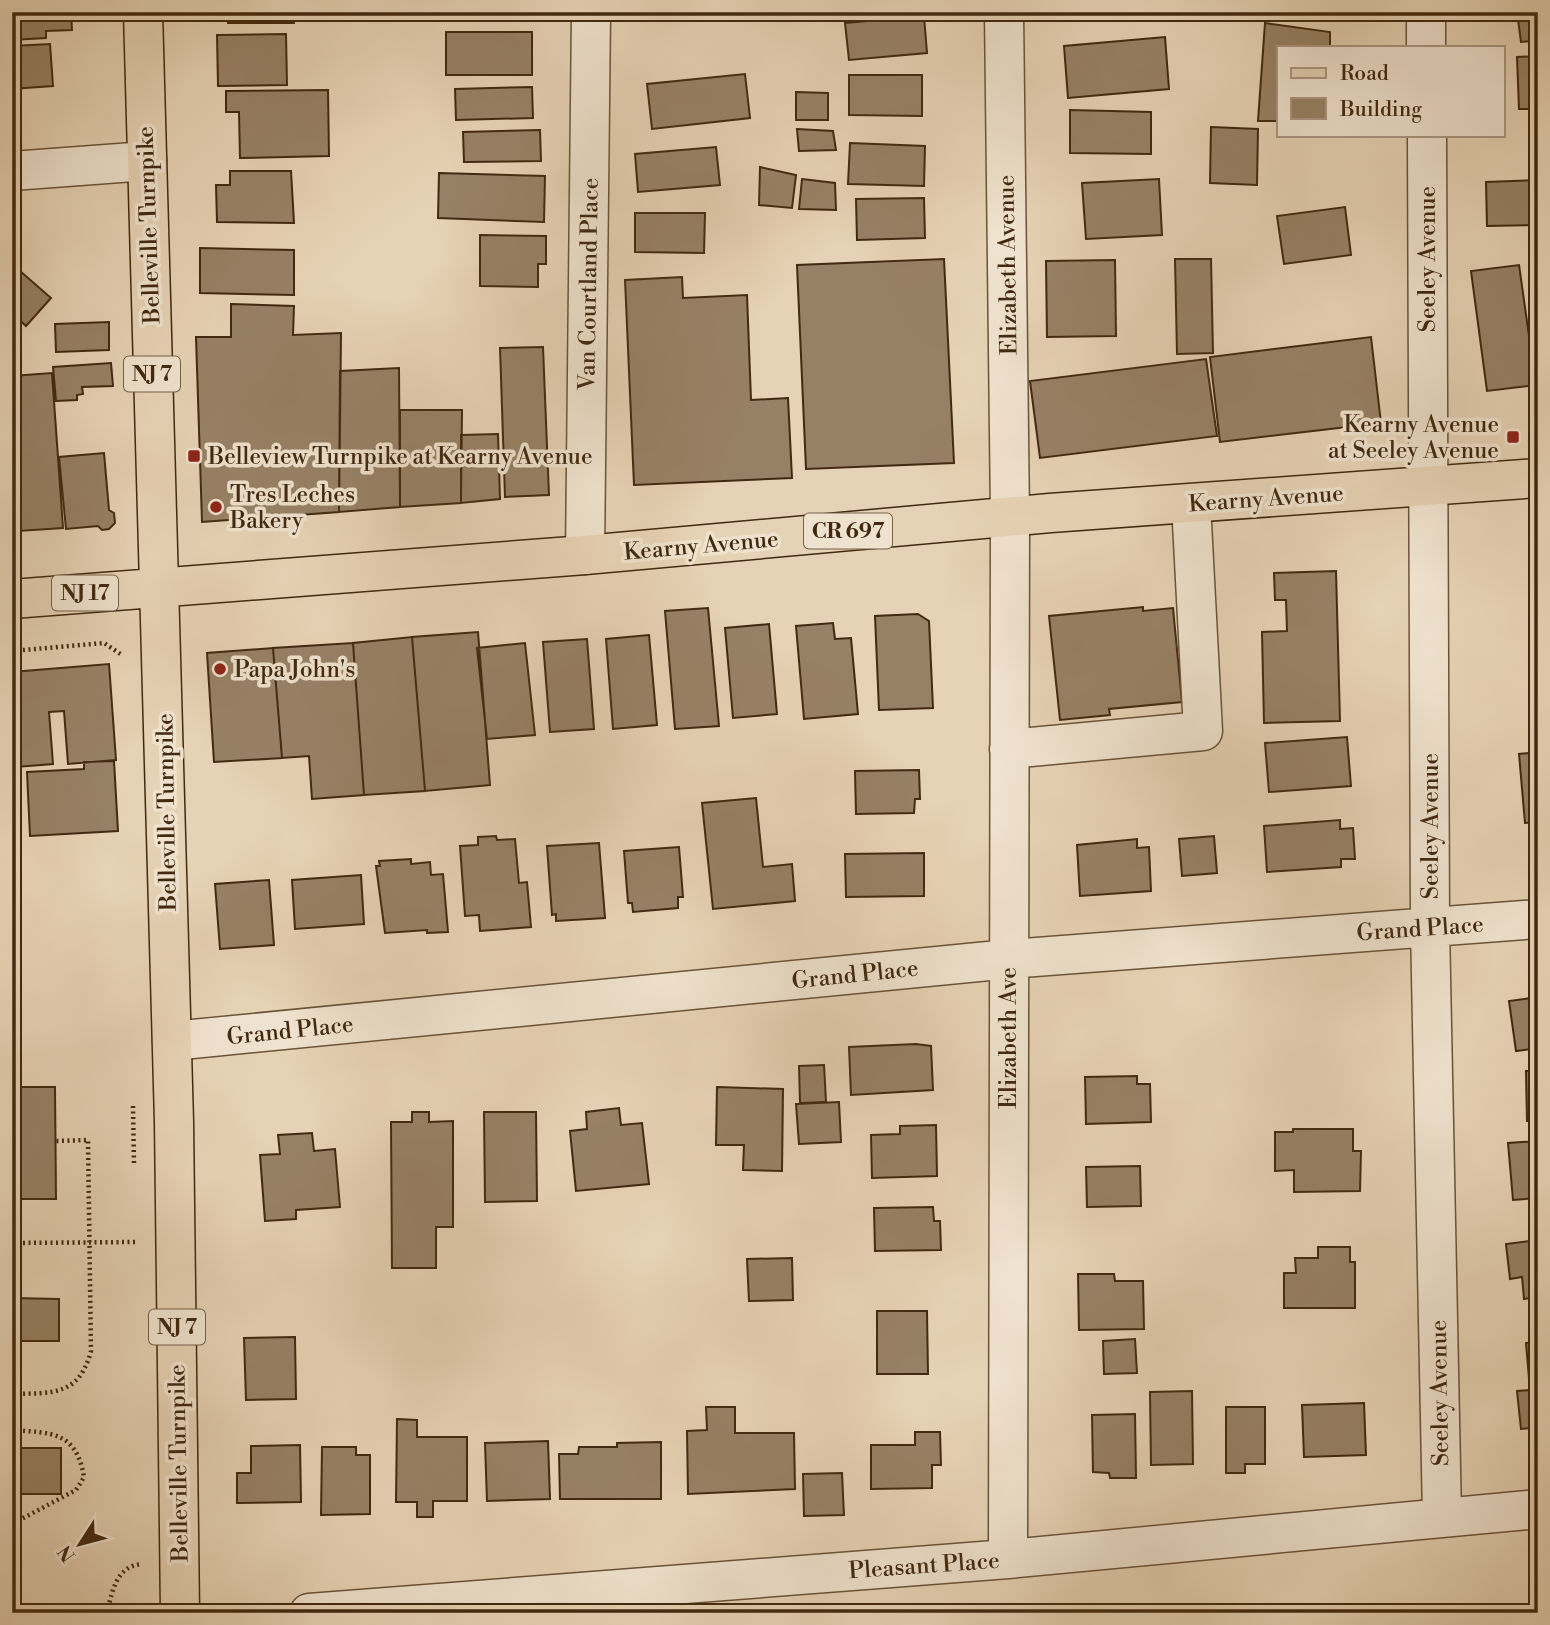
<svg xmlns="http://www.w3.org/2000/svg" width="1550" height="1625" viewBox="0 0 1550 1625" font-family="'Libre Bodoni',serif">
<style>
.building{fill:#978165;stroke:#422910;stroke-width:2}
.lines{fill:none;stroke-linecap:round;stroke-linejoin:round}
.minor-casing{stroke:#6b5339;stroke-width:41}
.major-casing{stroke:#422910;stroke-width:41}
.path{stroke:#422910;stroke-width:4.5;stroke-dasharray:2 3.5;stroke-linecap:butt}
.minor{stroke:#efe2ce;stroke-width:38}
.major{stroke:#e6d2b4;stroke-width:38}
.poi-dot{fill:#8f2418;stroke:#efe2ce;stroke-width:2.5}
.labels{text-anchor:middle;stroke-width:7;stroke-linejoin:round;paint-order:stroke}
.shield{fill:#efe2ce;stroke:#766049;stroke-width:2}
.shield-label{font-size:21px;font-weight:bold;fill:#422910}
.street-label{font-size:23px;fill:#422910;stroke:#efe2ce}
.poi-label{font-size:23px;fill:#422910;stroke:#efe2ce;text-anchor:start}
</style>
<rect width="100%" height="100%" fill="#e6d2b4"/>
<filter id="stains"><feTurbulence type="fractalNoise" baseFrequency=".00286" numOctaves="4"/><feColorMatrix values="0 0 0 0 .2 0 0 0 0 .09 0 0 0 0 .02 0 0 0 .5 -.17"/></filter>
<radialGradient id="worn" r=".72"><stop offset=".6" stop-color="#630" stop-opacity="0"/><stop offset="1" stop-color="#630" stop-opacity=".3"/></radialGradient>
<path class="building" d="M12,12h59l1,18 -26,1v7l-34,2z
M228,12h66v11h-66z
M651,12h100v1l-100,1z
M1517,12h21v28l-17,2z
M924,16l3,37 -78,7 -4,-37z
M1265,23l65,9v15h-51v74h-21z
M446,32h86v43h-86z
M286,34l1,51 -69,1 -1,-51z
M1165,37l4,52 -101,9 -4,-52z
M50,44l3,42 -41,3v-43z
M1538,56v112h-3l-2,-59h-14l-2,-52z
M745,74l5,44 -98,11 -5,-45z
M849,75h73v41l-73,-1z
M532,87l1,31 -77,2 -1,-31z
M328,90l1,66 -89,2 -1,-46h-13v-21z
M796,92l32,1v27h-32z
M1070,110l81,2v42l-81,-1z
M1211,127l47,2 -1,56 -47,-2z
M797,129l36,2 3,19 -37,1z
M540,130l1,31 -77,1 -1,-30z
M850,143l75,3 -1,40 -76,-2z
M716,147l4,38 -82,7 -3,-38z
M760,167l36,8 -4,33 -33,-3z
M230,171h61l3,52 -77,-1 -1,-37h14z
M439,173l106,3 -1,46 -106,-4z
M802,179l33,4 1,27 -37,-1z
M1159,179l3,56 -76,4 -4,-56z
M1538,180v45l-51,1 -1,-44z
M924,198l1,40 -68,2 -1,-41z
M1345,207l6,48 -67,9 -7,-48z
M635,213h70l-1,40 -69,-1z
M480,235l66,1v28h-8v23l-58,-1z
M200,248l94,2v45l-94,-2z
M944,259l10,204 -148,6 -9,-204z
M1175,259h36l2,94 -36,1z
M1115,260l1,76 -69,1 -1,-76z
M12,264l39,34 -25,28 -14,-13z
M1519,265l17,120 -49,6 -16,-120z
M682,277l1,21 64,-3 4,105 37,-2 4,80 -158,7 -9,-205z
M231,304l63,2 -1,29 48,-2 -2,179 -137,10 -6,-185h35z
M109,322v28l-53,2 -1,-28z
M1371,337l10,86 -161,19 -10,-85z
M543,347l6,148 -44,2 -5,-149z
M1206,359l11,77 -177,22 -10,-77z
M111,363l2,23 -31,1 1,7 -6,1v5l-21,1 -3,-34z
M399,368l1,139 -61,5 1,-141z
M52,373l11,155 -45,3 -6,-91v-64z
M400,410h62l-1,93 -61,4z
M498,434l2,65 -39,4v-68z
M104,453l5,57 5,3 1,10 -6,6 -7,1 -4,-4 -32,3 -7,-72z
M1336,571l4,150 -76,2 -2,-91 25,-1 -1,-31h-11l-1,-27z
M1143,607v4l30,-3 9,94 -73,7 1,6 -50,5 -11,-104z
M708,608l11,118 -44,3 -10,-118z
M918,614l11,7 4,87 -54,2 -4,-94z
M833,623l2,16 16,-1 7,76 -54,5 -8,-93z
M769,624l8,90 -44,4 -8,-90z
M478,632l12,153 -65,6 -13,-154z
M649,635l8,90 -44,4 -7,-90z
M412,637l13,154 -61,4 -11,-152z
M587,639l7,90 -44,3 -7,-90z
M353,643l11,152 -52,4 -3,-43 -27,2 -9,-110z
M525,643l10,92 -48,4 -10,-91z
M273,648l9,110 -68,4 -7,-109z
M109,664l7,96 -48,4 -4,-53 -15,1 4,52 -37,3 -4,-95z
M1347,737l4,49 -82,6 -4,-49z
M1538,752v70l-13,1 -6,-69z
M114,761l4,70 -88,5 -3,-64 57,-3v-7z
M919,770l1,29h-5l-1,14 -58,1 -1,-43z
M756,798l7,69 29,-3 3,37 -82,8 -11,-106z
M1340,820v9l13,-1 2,31h-14v8l-74,5 -3,-46z
M496,836l1,4 18,-1 4,44 8,-1 4,45 -51,4 -1,-16 -14,1 -5,-70 18,-1v-8z
M1214,836l3,37 -35,3 -3,-37z
M1137,839v9l12,-1 2,44 -71,5 -3,-51z
M599,843l6,75 -49,3v-7l-4,1 -5,-69z
M679,847l4,50h-5v11l-45,4 -1,-9h-4l-4,-52z
M924,853v43l-78,1 -1,-43z
M411,859v5l19,-2 1,13 12,-1 5,58 -21,1v-3l-42,3 -9,-67h4l-1,-5z
M361,875l3,49 -69,5 -3,-49z
M269,880l5,65 -54,4 -5,-65z
M1538,997v51l-22,3 -7,-50z
M916,1044l15,2 2,44 -82,5 -2,-48z
M12,1065h4v22h39l1,112h-43z
M824,1065l2,37 -26,1 -1,-37z
M1526,1071h12v49l-11,1z
M1137,1076v8h13l1,38 -65,2 -1,-47z
M717,1087l66,2 -1,82 -39,-1 1,-25h-28z
M839,1102l2,40 -42,2 -3,-40z
M619,1108l2,17 21,-2 7,61 -73,7 -6,-60 17,-2 -1,-17z
M412,1112h17v10l24,-1v106h-17v41h-44l-1,-146h21z
M484,1112h52l1,89 -52,1z
M936,1125l1,51 -65,2 -1,-43 29,-1v-8z
M1293,1129h60v22h8l-1,40 -66,1v-22l-19,1v-39h18z
M312,1133l2,18 21,-2 5,58 -44,3v9l-31,2 -5,-66 20,-1 -2,-19z
M1538,1141v57l-25,2 -5,-57z
M1140,1166l1,40 -54,1 -1,-40z
M933,1207l1,14h6l1,29 -66,1 -1,-43z
M1538,1240v57l-14,2 -2,-22 -12,2 -4,-35z
M1318,1247h32v15h5v46h-71v-35h12l-1,-15h23z
M792,1258l1,42 -44,1 -2,-42z
M1078,1274h36l1,7h28l1,48 -65,1z
M12,1298l47,1v42h-47z
M877,1311h50l1,63h-51z
M295,1337l1,62 -50,1 -2,-62z
M1135,1339l2,34 -33,1 -1,-33z
M1538,1341v86l-17,2 -4,-38 13,-1 -4,-47z
M1192,1391l1,73 -42,1 -1,-73z
M1364,1403l2,52 -62,2 -2,-52z
M706,1407h29v26h59l1,56 -107,5 -1,-63 20,-1z
M1226,1407h39v57h-20v9h-19z
M1135,1414l1,64h-26l-1,-5 -16,-1 -1,-57z
M397,1419l20,1v17h50v64h-34v16h-16v-15h-21z
M915,1432h25l1,33h-9v23l-61,1v-44h44z
M548,1441l2,58 -63,2 -2,-58z
M661,1442v57h-101l-1,-45h19l1,-7h38v-4z
M300,1445l1,57 -64,1v-30h14v-27z
M322,1447h34v8h14v59l-49,1z
M12,1448h49v46h-49z
M842,1473l2,42 -40,1 -1,-42z"/>
<g class="lines">
<g class="minor-casing">
<path id="minor" d="M1004,12l6,505 -2,1042
M1426,12v35
M1427,135l3,792 12,590
M12,171l135,-10
M585,555l6,-543
M1009,749l194,-18 -12,-227
M172,1041l837,-82 529,-40
M309,1613l699,-54 530,-50"/>
</g>
<g class="major-casing">
<path id="major" d="M143,12l31,1110 6,491
M12,599l573,-44 465,-42 488,-35"/>
</g>
<path class="path" d="M12,651l92,-8 18,12
M133,1106l1,58
M12,1243l125,-1
M12,1394c41,-1 67,2 79,-43l-3,-211 -32,1
M12,1430c40,3 64,1 72,47l-8,13 -64,34
M107,1613c5,-21 9,-47 35,-49"/>
<use href="#minor" class="minor"/>
<use href="#major" class="major"/>
</g>
<g class="poi-dot">
<rect x="1506" y="430" width="14" height="14" rx="3.5"/>
<rect x="187" y="449" width="14" height="14" rx="3.5"/>
<circle cx="216" cy="507" r="7"/>
<circle cx="220" cy="669" r="7"/>
</g>
<g class="labels">
<g class="shield">
<rect x="124" y="356.5" width="56" height="35" rx="5"/>
<rect x="804" y="513.5" width="88" height="35" rx="5"/>
<rect x="52" y="575.5" width="66" height="35" rx="5"/>
<rect x="149" y="1309.5" width="56" height="35" rx="5"/>
</g>
<g class="shield-label">
<text x="152" y="381">NJ 7</text>
<text x="848" y="538">CR 697</text>
<text x="85" y="600">NJ 17</text>
<text x="177" y="1334">NJ 7</text>
</g>
<g class="street-label">
<text transform="translate(148 225) rotate(-92)" y="8">Belleville Turnpike</text>
<text transform="translate(1427 259) rotate(-90)" y="8">Seeley Avenue</text>
<text transform="translate(1007 265) rotate(-91)" y="8">Elizabeth Avenue</text>
<text transform="translate(588 284) rotate(-89)" y="8">Van Courtland Place</text>
<text transform="translate(1266 498) rotate(-4)" y="8">Kearny Avenue</text>
<text transform="translate(701 545) rotate(-5)" y="8">Kearny Avenue</text>
<text transform="translate(166 812) rotate(-91)" y="8">Belleville Turnpike</text>
<text transform="translate(1430 826) rotate(-90)" y="8">Seeley Avenue</text>
<text transform="translate(1420 928) rotate(-4)" y="8">Grand Place</text>
<text transform="translate(855 974) rotate(-6)" y="8">Grand Place</text>
<text transform="translate(290 1030) rotate(-6)" y="8">Grand Place</text>
<text transform="translate(1008 1038) rotate(-90)" y="8">Elizabeth Ave</text>
<text transform="translate(1439 1393) rotate(-91)" y="8">Seeley Avenue</text>
<text transform="translate(178 1463) rotate(-91)" y="8">Belleville Turnpike</text>
<text transform="translate(924 1565) rotate(-4)" y="8">Pleasant Place</text>
</g>
<g class="poi-label">
<text x="1499" y="432" text-anchor="end">Kearny Avenue<tspan x="1499" dy="26">at Seeley Avenue</tspan></text>
<text x="208" y="464">Belleview Turnpike at Kearny Avenue</text>
<text x="230" y="502">Tres Leches<tspan x="230" dy="26">Bakery</tspan></text>
<text x="234" y="677">Papa John's</text>
</g>
</g>
<rect width="1550" height="1625" fill="none" stroke="#e6d2b4" stroke-width="42"/>
<rect x="14" y="14" width="1522" height="1597" fill="none" stroke="#422910" stroke-width="3.5"/>
<rect x="21" y="21" width="1508" height="1583" fill="none" stroke="#422910" stroke-width="2"/>
<rect x="1277" y="46" width="228" height="91" fill="#efe2ce" stroke="#aa9882" stroke-width="2"/>
<rect x="1291" y="68" width="35" height="10" fill="#e6d2b4" stroke="#aa9882" stroke-width="2"/>
<text x="1340" y="80" font-size="21" fill="#422910">Road</text>
<rect x="1291" y="98" width="35" height="21" fill="#978165" stroke="#aa9882" stroke-width="2"/>
<text x="1340" y="116" font-size="21" fill="#422910">Building</text>
<g transform="translate(80 1544) rotate(234)" stroke="#efe2ce" stroke-width="5" paint-order="stroke">
<path d="M0-5L12 26L0 18L-12 26Z" fill="#422910"/>
<text y="-10" font-size="19" font-weight="bold" text-anchor="middle" fill="#422910">N</text>
</g>
<rect width="100%" height="100%" filter="url(#stains)"/>
<rect width="100%" height="100%" fill="url(#worn)"/>
</svg>
